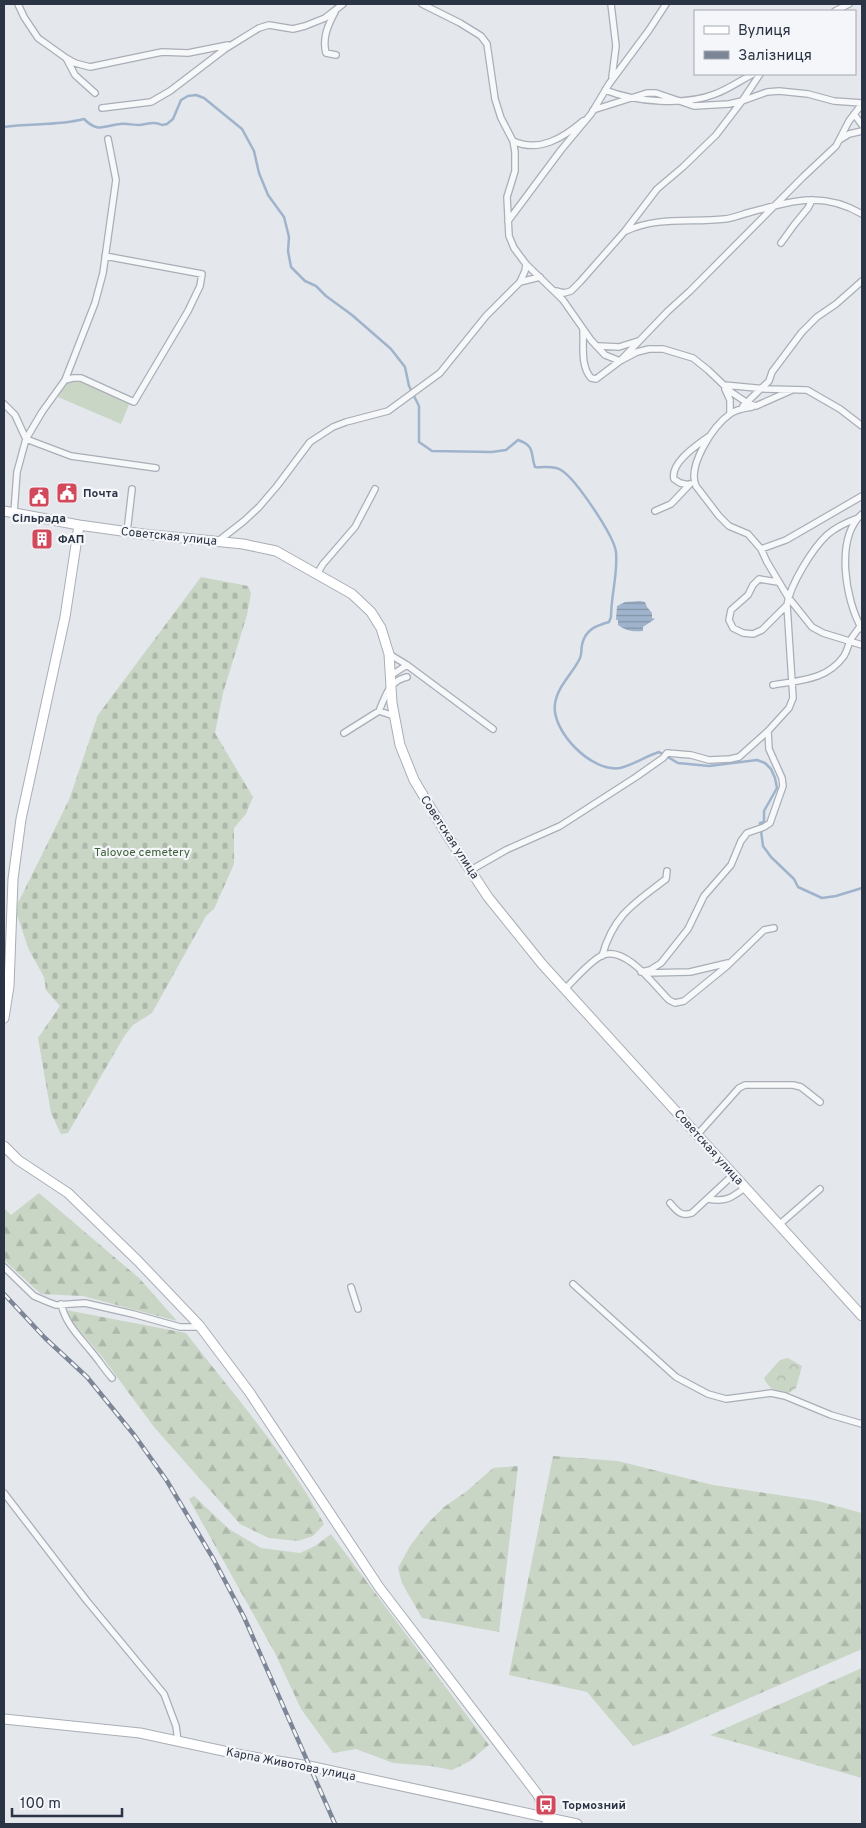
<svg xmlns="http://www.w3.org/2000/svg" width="866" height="1828" viewBox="0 0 866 1828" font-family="Overpass,sans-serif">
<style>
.grass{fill:#c9d6c5}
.forest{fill:url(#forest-firs)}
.cemetery{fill:url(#cemetery-stones)}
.park{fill:url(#park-crowns)}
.water{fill:url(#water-rules)}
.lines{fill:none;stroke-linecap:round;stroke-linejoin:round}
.stream{stroke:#9fb4cc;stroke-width:2.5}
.street-casing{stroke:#a9aeb7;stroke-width:8}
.secondary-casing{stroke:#a9aeb7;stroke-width:11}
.street{stroke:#f7f8fa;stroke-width:5.5}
.secondary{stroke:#fff;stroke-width:9}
.rail-casing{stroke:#7d8696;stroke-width:4.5}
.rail{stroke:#f4f6f9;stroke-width:2.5;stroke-dasharray:8;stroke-linecap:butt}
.labels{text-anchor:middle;stroke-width:4.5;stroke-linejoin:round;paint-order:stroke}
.poi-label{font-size:12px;font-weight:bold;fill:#2b3445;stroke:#f4f6f9;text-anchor:start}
.street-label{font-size:12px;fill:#2b3445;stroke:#f4f6f9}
.park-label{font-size:12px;fill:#3f6138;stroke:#f4f6f9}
</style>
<defs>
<pattern id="forest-firs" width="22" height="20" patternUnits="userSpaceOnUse" patternTransform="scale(1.25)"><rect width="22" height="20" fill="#c9d6c5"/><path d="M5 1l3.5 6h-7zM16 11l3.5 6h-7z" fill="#adb8ab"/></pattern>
<pattern id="cemetery-stones" width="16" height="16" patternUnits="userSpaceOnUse" patternTransform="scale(1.25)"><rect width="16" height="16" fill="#c9d6c5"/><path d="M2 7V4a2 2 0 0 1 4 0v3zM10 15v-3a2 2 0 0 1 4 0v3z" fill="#adb8ab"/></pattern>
<pattern id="park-crowns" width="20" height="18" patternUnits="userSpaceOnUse" patternTransform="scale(1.25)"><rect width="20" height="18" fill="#c9d6c5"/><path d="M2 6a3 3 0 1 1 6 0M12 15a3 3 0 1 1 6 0" fill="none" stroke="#adb8ab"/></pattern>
<pattern id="water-rules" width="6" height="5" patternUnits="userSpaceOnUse" patternTransform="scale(1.25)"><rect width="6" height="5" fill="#9fb4cc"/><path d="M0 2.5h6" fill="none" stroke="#8293a7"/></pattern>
</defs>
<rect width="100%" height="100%" fill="#e4e7ec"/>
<path class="grass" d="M80,380l50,22 -9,22 -63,-27 9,-15z"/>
<path class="forest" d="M39,1193l100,85 38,43 -94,-25 -42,-2 -37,-34v-52l7,7z
M66,1310l120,23c46,60 103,124 138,191l-11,12 -15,5 -29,-3 -29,-14 -86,-97 -54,-73 -28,-32z
M553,1456l65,5 95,24 105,16 44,12v136l-193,84 -36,13 -46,-54 -78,-17z
M518,1466l-19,166 -77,-14 -20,-35 -4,-15 12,-22 16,-21 18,-18 23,-16 26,-23z
M194,1496l35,33 32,19 39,5 15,-7 16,-12 158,211 -19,16 -18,9 -21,-4 -38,-3 -37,-14 -23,4 -32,-44 -26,-56 -86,-154z
M862,1668v110l-152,-43z"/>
<path class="cemetery" d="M201,577l47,9 3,7 -4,22 -24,78 -8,40 38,64 -7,17 -12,14v36l-20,45 -8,7 -54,97 -19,12 -8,10 -57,98 -7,1 -10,-21 -13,-75 22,-32 -14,-16 -2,-13 -15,-27 -14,-41 54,-109 29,-85z"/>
<path class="park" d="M788,1358l14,8 -6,22 -7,5c-12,-1 -21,-4 -25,-15l16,-18z"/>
<path class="water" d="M640,601l5,1 2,5 5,6v5l3,1 -12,8v4c-10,1 -17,0 -25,-6v-5h-2l1,-14 8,-4z"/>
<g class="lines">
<path class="stream" d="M4,127c26,-4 53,-1 80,-8 14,14 19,7 36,5 6,-1 13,1 19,1 9,-1 15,-4 23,0l5,-1 6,-5 8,-19 7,-4 8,-1 8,3 38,31 12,22 5,22 9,22 16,22 5,20 -1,14 3,16 14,14 11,5 10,10 26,19 39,34 14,18 4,19 10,20v36l13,9 60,1 14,-2 12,-10c18,6 12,14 17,27 9,1 18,-2 26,3 15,9 53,66 55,82 2,22 -5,43 -5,65l-2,5c-14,4 -24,8 -27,23 -1,5 0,11 -3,15 -7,14 -22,27 -24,44 -4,27 37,69 65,64 13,-3 26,-12 39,-16l19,11 31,3 48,-6 8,3 6,6 4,9 2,10 -13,23v11l-4,1 3,23 8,11 23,22 4,8 24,11 14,-2 26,-8"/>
<g class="street-casing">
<path id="street" d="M18,4l6,13 14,21 28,20 9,17 20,18
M422,4l38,19 21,13 6,8 8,55 6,19 12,23 2,11v19l-8,26 2,39 5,12 12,16 37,36 28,40 14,15 15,6 17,-9 12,-3h14l30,9 15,12 23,22 18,12 7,2 36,-16
M611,4l5,42 -4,31
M835,11l14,-7
M335,12c-7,13 -13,26 -9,41l10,2
M66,58l9,5 15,4 72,-15 26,1 40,-8
M605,90c30,12 80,16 110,4 14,-5 26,-14 38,-20
M102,108l49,-6 19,-11 55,-42 34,-21 10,-3 24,4 12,-3 20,-8 18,-14
M593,110l54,-17h9l38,13 35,-2 13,-3 25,-9 12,-1 29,3 26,7 28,2
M854,114l8,11
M841,139l8,-5 13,-3
M513,141c26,12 50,-3 70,-20
M508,221l53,-71 30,-36 18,-30 40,-54 17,-26
M626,231c32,-15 65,-8 99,-12 9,-1 18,-5 26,-7 42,-11 71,-21 111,2
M781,243l13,-18 14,-17 4,-8
M520,282l20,-5
M556,291l8,2 7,-2 9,-9 45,-51 32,-42 26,-22 33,-32 26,-34 18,-27
M583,330c1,16 -3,35 8,48l5,1 24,-18 48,-50 22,-20 113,-114 33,-31 13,-25 13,-17
M599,346l20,1 19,-6
M65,380l8,-2h8l53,24 54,-91 12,-25 2,-12 -97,-18
M724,385l42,4 41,1 33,19 22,17
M725,389l5,11v13
M4,404l11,11 11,24 45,17 85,12
M743,406l26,-25 3,-9 30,-40 15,-15 19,-13 26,-23
M752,407c-7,1 -16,2 -22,7 -17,12 -43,52 -34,72l23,30 10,10 19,8 13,15 6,13 21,35 24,30 11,6 39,12
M689,485l-9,-2 -6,-4c-4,-16 22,-33 34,-42
M655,511l16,-7 19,-20
M14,513l3,-41 9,-33 16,-27 23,-32 30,-77 8,-30 13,-93 -8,-41
M862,514c-27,24 -17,86 0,115
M127,532l5,-43
M217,542l27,-21 15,-14 18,-21 33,-44 23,-15 13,-5 42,-11 52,-38 46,-57 34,-34 5,-11 1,-7
M761,549l25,-9 76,-44
M317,574l6,-10 32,-37 20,-38
M778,582l-19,-3 -6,6 -5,10 -17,15 -2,10 4,8 10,5 10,1 9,-4 25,-25
M389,654l18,11 86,64
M390,676l17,-11
M773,685c26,-5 53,-4 71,-29 3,-5 4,-10 6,-15 3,-6 8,-11 11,-16
M379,711c7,-16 10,-30 28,-34
M344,733l35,-22 15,5
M471,870l35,-20 54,-24 76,-49 27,-19 4,-5 24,2 18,5 21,-1 9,-2 29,-26
M602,956c12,-42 32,-52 64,-77l1,-8
M641,972l9,-2 11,-7 27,-34 16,-33 27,-31 10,-24 6,-8 17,-6 6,-4 13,-37 -1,-8 -13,-29 -1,-18 21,-23 4,-10 -6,-93c3,-20 25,-56 40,-70 9,-8 20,-13 31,-17
M646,973l44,-1 38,-9
M565,989c10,-10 26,-29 38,-34 23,-9 51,30 66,45l6,3 9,-2 43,-35 37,-36 10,-2
M698,1134l41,-46 6,-3h48l8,2 19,15
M708,1199c19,3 23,-1 38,-12
M670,1203c7,8 11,14 22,10l42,-39
M780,1224l40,-35
M4,1267l30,29 14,6 8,3 29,-2 48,11 47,13h21
M573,1284l103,93 32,17 18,5 45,-6 14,3 46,19 31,9
M351,1287l7,22
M61,1304c5,20 17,31 29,46 8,9 14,19 22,28
M4,1493l83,108 77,93 12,32 2,15"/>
</g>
<g class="secondary-casing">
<path id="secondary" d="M4,511l75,14 64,9 100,10 33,7 76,43 19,18 10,16 8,26 3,49 8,42 14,35 33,55 41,62 54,67 320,352
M4,1018l5,-32 4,-107 8,-60 44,-202 14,-92
M4,1146l14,14 50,33 70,68 61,64 51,68 129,194 159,208 10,23 -1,6
M4,1719l136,14 102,22 67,11 268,58"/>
</g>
<use href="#street" class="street"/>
<use href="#secondary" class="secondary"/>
<g class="rail-casing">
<path id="rail" d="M4,1294l41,44 42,39 48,59 32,45 47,79 30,57 91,207"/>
</g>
<use href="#rail" class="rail"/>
</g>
<defs>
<g id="civic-square" transform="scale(1.125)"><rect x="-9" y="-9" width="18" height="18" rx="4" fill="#d1495b" stroke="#f4f6f9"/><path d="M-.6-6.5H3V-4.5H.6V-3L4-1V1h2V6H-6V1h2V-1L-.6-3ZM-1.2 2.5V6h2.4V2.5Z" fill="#fff"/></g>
<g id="building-square" transform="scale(1.125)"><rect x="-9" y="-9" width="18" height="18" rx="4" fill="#d1495b" stroke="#f4f6f9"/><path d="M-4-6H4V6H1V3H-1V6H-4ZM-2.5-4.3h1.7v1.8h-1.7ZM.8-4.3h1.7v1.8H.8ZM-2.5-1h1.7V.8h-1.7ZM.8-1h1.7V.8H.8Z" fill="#fff"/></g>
<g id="bus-square" transform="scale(1.125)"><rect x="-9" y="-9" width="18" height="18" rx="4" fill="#d1495b" stroke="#f4f6f9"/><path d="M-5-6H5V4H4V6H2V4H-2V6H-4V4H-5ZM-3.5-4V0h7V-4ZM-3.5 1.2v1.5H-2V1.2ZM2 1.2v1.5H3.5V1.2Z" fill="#fff"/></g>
</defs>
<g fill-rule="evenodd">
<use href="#civic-square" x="67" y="493"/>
<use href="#civic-square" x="39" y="497"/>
<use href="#building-square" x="42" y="539"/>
<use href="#bus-square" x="546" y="1805"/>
</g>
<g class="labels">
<g class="poi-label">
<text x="83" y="497">Почта</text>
<text x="39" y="522" text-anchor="middle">Сільрада</text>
<text x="58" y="543">ФАП</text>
<text x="562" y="1809">Тормозний</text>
</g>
<g class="street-label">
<text transform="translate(169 536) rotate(6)" y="4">Советская улица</text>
<text transform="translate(450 837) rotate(57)" y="4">Советская улица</text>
<text transform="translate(709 1147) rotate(48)" y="4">Советская улица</text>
<text transform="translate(291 1764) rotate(11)" y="4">Карпа Животова улица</text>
</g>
<g class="park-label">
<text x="142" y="856">Talovoe cemetery</text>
</g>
</g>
<rect width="866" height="1828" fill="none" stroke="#2b3445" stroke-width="10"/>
<rect x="694" y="10" width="162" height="65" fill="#f4f6f9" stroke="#a4a8b1"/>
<rect x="704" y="26" width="25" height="8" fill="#ffffff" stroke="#a4a8b1"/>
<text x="738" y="35" font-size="15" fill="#2b3445">Вулиця</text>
<rect x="704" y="51" width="25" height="8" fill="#7d8696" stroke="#a4a8b1"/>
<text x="738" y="60" font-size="15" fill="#2b3445">Залізниця</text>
<path d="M12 1808v8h110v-8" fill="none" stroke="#2b3445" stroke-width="2.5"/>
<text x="20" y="1808" font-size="15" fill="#2b3445" stroke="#f4f6f9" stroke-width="4" paint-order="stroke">100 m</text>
</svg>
